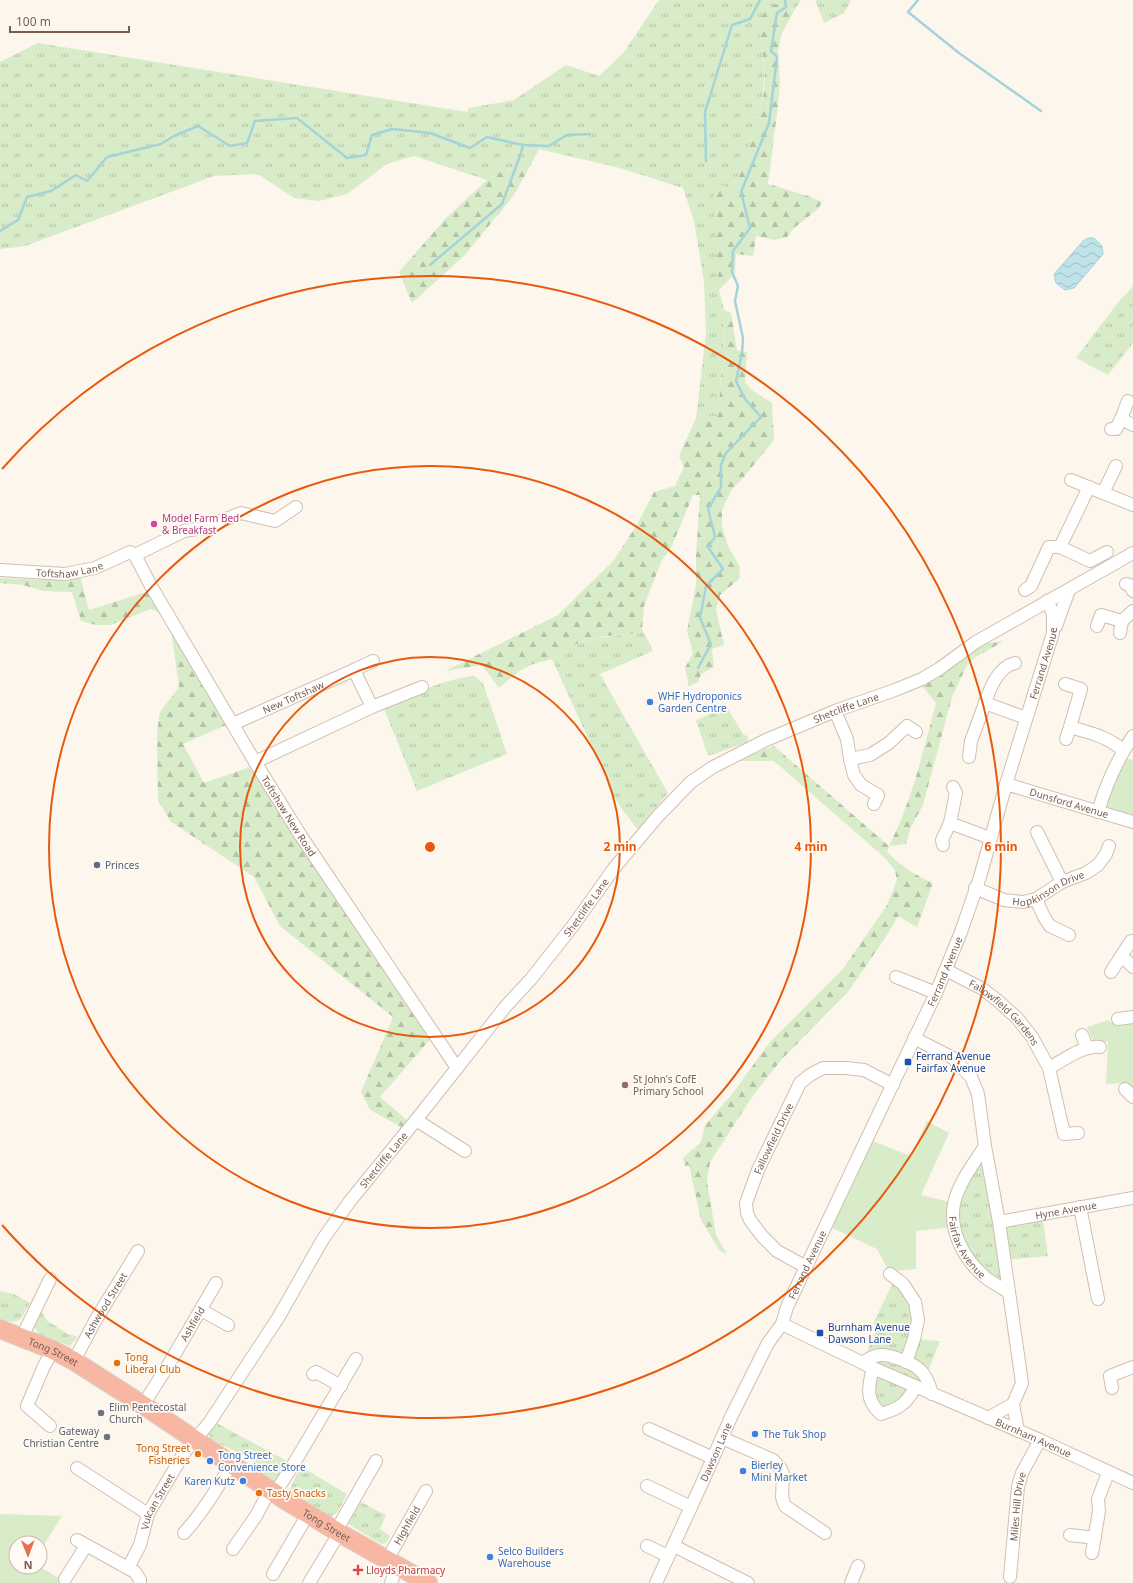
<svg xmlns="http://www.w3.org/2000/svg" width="1133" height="1583" viewBox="0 0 1133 1583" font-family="'Noto Sans',sans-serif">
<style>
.grass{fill:url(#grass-tufts)}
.forest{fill:url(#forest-firs)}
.park{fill:#d8ecc9}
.water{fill:url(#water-waves);stroke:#a5d3da}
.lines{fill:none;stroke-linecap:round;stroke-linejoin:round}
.stream{stroke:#a5d3da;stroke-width:2.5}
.minor-casing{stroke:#d1beb0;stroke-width:14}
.highway-casing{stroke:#dad1cd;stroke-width:20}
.minor{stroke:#fff;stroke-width:12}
.highway{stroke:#f7b7a3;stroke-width:18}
.ring{fill:none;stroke:#e8590c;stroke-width:2}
.hotel-dot{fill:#d1479c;stroke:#fffaf3;stroke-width:1.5}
.shop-dot{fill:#3f7fe0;stroke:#fffaf3;stroke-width:1.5}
.service-dot{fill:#5c6f8a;stroke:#fffaf3;stroke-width:1.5}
.transit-dot{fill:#1a4fb4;stroke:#fffaf3;stroke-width:1.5}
.education-dot{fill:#8d6e63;stroke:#fffaf3;stroke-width:1.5}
.food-dot{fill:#e8710a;stroke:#fffaf3;stroke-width:1.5}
.worship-dot{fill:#6b7280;stroke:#fffaf3;stroke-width:1.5}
.health-dot{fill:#e0444e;stroke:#fffaf3;stroke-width:1.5}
.labels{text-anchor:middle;stroke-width:3.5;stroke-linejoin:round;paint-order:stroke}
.hotel-label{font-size:10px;fill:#b23c85;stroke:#fffaf3;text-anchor:start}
.street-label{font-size:10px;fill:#7a5c4d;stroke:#fffaf3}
.shop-label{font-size:10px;fill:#366cbe;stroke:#fffaf3;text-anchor:start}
.service-label{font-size:10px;fill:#4e5e75;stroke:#fffaf3;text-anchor:start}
.transit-label{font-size:10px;fill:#164399;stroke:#fffaf3;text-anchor:start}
.education-label{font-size:10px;fill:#785e54;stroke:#fffaf3;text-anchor:start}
.food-label{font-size:10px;fill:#c56008;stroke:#fffaf3;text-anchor:start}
.worship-label{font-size:10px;fill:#5b616d;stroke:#fffaf3;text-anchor:start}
.health-label{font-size:10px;fill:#be3a42;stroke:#fffaf3;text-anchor:start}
.centre{fill:#e8590c;stroke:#fffaf3;stroke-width:2}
.ring-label{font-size:12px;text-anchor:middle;font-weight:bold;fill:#e8590c;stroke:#fffaf3;stroke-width:3.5;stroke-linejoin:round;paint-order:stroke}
</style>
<defs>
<pattern id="grass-tufts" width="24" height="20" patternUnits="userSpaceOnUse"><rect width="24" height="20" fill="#d8ecc9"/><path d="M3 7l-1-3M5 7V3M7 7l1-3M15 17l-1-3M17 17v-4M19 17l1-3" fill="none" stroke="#b4c2a5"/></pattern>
<pattern id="forest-firs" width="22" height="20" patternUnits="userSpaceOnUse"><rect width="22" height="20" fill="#d8ecc9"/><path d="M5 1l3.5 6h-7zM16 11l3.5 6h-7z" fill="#b4c2a5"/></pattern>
<pattern id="water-waves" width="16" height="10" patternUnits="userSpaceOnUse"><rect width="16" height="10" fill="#bfe3e8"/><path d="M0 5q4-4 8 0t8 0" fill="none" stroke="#a0bbbe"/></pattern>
</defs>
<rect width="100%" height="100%" fill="#fdf6ec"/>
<path class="grass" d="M659,0h142l-7,11 -15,-7 -19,28 5,42 -4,33 -8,28 -20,54 -14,101 5,20 -1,42 -5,64 -22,2 10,-84 -2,-52 -10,-61 -11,-33 -63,-20 -81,-19 -10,19 -24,1 -18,11 -73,-24 -27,8 -40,30 -28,7 -25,-3 -36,-24 -44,2 -189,70 -25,3v-187l38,-19 429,69 2,-4 45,-8 52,-35 33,11 25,-24z
M815,0h36l-7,13 -20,10z
M1133,286v57l-25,32 -32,-17 40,-53z
M642,629l11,22 -53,23 68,119 -30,37 -21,-28 -65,-143c9,-5 20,-14 30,-17 20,-6 41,-5 60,-13z
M474,676l9,7 24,71 -90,37 -34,-85c29,-11 60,-27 91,-30z
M727,707l16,27 5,3v5l-40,14 -12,-36z
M985,1146l14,75 43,-7 6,42 -44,4 4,32 -43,-36 -11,-53z
M895,1278l20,24 -1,37 26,2 -14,35 5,13 -16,-2 -34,27 -11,-35 -7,-16 14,-37 -4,-2z
M0,1291l14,3 16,9 -9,16 -7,3 -14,-2z
M40,1308l6,12 22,14 10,3 -8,9 -31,-12 -5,-7z
M215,1422l72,39 -9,18 -5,2 -13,-10 -9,-12 -39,-19 -4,-6z
M300,1466l47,28 -9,18 -6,4h-3l-40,-24z
M361,1502l25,13 -6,14 10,7 -4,7 -5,1 -33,-20z"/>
<path class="forest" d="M779,4l15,7 -12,22 -4,17 2,33 -2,22 -10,79 40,12 14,6 -4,7 -24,19 -7,9 -13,3 -18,-4 -3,20 -17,-2 -1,19 -16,17 -6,-96 9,-9 11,4c12,-33 33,-81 32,-116 -1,-14 -4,-27 -5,-41l-4,-5 12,-21z
M529,168l-15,27 -50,61 -52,47 -13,-31 47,-54 41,-38 18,-11z
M724,310l7,3 6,37 10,2 -2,30 8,9 19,12 2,37 -30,37 -12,12 -10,21v16l6,20 12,21 -1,12 -19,16 -4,15 8,35 -12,4 2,18 -13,7 -3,8 -9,4 -4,-18 8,-15 -6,-22 9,-46v-29l4,-61h-7l-22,53 -9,12 -18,46 -2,23 -12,5 -23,2 -27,6 -28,17 -19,5 -14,7 -20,17 -17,-23 -37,6 113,-56 56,-55 24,-37 16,-31 21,-6 9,-19 -5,-11 17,-38 22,-2 5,-63z
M80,576l9,34 60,-19 15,24 -13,-6 -41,16h-14l-15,-4 -9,-29 -29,-1 -20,-6 -23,-2v-5l45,2z
M171,629l55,96 -43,19 21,39 46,-16 183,269 -53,61 28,24 -7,6 -31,-17 -9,-18 32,-75 -113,-91 -26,-49 -83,-55 -13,-22 -1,-68 3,-20 19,-25z
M1004,641l-28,16 -9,8 -15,32 -29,108 -12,22 -5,17 -17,2 -2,6c15,14 27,23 46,31l-16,44 -19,-11 -11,19 -39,57 -66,67 -28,35 -44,68 -3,20 9,53 11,19 -8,-4 -18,-30 -12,-55 -4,1 -2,-8 18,-16 4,-17 28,-32 36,-50 74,-74 44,-64 10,-25 -2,-10 -11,-13 -110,-96h-37l12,-6 25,-9 115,100c23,-45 34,-95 47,-143l-14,-17 61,-42z"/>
<path class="park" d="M1120,757l13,3v62l-35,-10z
M1109,1020l1,2 23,-2v73l-7,-10 -20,1 2,-42 -15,-1 -6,-14z
M927,1121l22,12 -28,62 33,8 -1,24 -37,4v38l-27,2 -12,-22 -51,-24 41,-86 44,17z
M0,1514l62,2 -22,35v-8h-24v24h24l27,16h-67z"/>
<path class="water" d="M1088,238h6l8,8 1,8 -29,34 -9,2 -9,-7 -2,-9 30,-34z"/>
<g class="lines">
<path class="stream" d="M918,0l-10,12 51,41 82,58
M706,161l-1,-49 27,-87 18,-6 10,-19
M0,231l18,-11 9,-23 24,-6 25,-16 11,6 20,-24 54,-13 13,-8 24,-10 32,20 17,-3 8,-22 42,-3 50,40 19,-3 6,-20 20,-6 38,4 40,15 17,-11 36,8 26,1 18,-11 23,-1
M430,265l72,-61 19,-51 2,-8
M698,668l13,-24 -11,-26 6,-32 17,-17 -15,-22 7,-10 -7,-28 13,-22v-22l5,-12 35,-36 -16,-18 -9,-18 6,-28 1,-15 -8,-37 3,-15 -6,-14 1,-21 17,-23 -9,-36 28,-69 8,-66 -6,-6 6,-38 9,-6 -1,-7"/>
<g class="minor-casing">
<g id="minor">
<path d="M1128,401l-7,18 12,6"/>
<path d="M1111,429h5l5,-10"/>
<path d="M1071,480l62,25"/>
<path d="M1103,493l13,-27"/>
<path d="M1060,547l30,14 17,-9"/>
<path id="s1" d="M135,555l16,31 104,176 46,74 156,232"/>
<path d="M135,555l49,-24 20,-3 37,-15 34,8 21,-14"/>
<path id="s2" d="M0,570l65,4 30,-6 35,-16 5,3"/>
<path d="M1126,584l4,1 3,6"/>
<path d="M1025,590l6,-4 18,-39h11l29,-60"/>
<path d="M1056,626l13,-36"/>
<path d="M1097,626l4,-11 21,6 11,-10"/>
<path d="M1120,633l2,-12"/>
<path d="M354,670l19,-9"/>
<path d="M1065,684l16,5 -11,38c21,6 36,9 53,23"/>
<path d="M985,703c5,-15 13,-36 30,-40"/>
<path d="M835,711l12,28 3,20 4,16 7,10 17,10 -4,9"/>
<path id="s3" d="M233,724l121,-54 18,37"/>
<path d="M1066,739l4,-12"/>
<path d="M969,757l2,-16 14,-38 41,15"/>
<path d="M850,759l20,-4 19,-12 18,-17 9,6"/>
<path d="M255,762l117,-55 50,-20"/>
<path id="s4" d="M1006,784l127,38"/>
<path d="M953,787l3,6 -6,30 40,15"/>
<path d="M1098,812c8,-28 19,-52 35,-76"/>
<path d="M1037,832l25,50"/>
<path d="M943,845l-1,-5 8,-17"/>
<path id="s5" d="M975,888l29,12 19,2 13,-3 26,-17 24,-9 12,-8 8,-11 3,-8"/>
<path d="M1036,899l8,18 6,9 19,9"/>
<path d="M1120,958l11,-17"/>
<path id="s6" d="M946,970l35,18 16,12 20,18 15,19 17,31 15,66 14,-1"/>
<path d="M1111,972l9,-14 7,3 6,6"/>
<path d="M896,977l40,16"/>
<path d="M1118,1019l15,-2"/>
<path d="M1082,1035l5,13"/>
<path d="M914,1038l39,20 18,19 7,17 7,52 14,76 23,161 -9,21 5,27"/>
<path d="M1049,1068c15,-8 34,-23 51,-21"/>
<path d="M1125,1089l8,8"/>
<path d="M416,1120l49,31"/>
<path id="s7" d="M985,1146c-11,17 -27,38 -31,58 -5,28 10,55 31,73 7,6 16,10 23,15"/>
<path d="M1080,1207l18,92"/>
<path id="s8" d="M999,1222l134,-24"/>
<path id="s9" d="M806,1267l-29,-16 -15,-15 -12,-16 -3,-7 -1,-10 12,-33 42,-87 10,-8 13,-7h23l18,2 29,15"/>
<path d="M890,1274l13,10 12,18 3,18 -4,19 -8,23"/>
<path d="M201,1310l27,15"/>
<path id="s10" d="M782,1324l91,44 167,72 93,43"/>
<path d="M22,1337l28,-58"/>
<path id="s11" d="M74,1361l21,-40 43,-70"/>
<path d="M863,1363c5,-4 10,-7 17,-8 9,-1 33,8 40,15 7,6 10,16 12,24"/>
<path d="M873,1368c-5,19 -8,32 8,46 17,-5 26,-10 34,-27"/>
<path d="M313,1374l3,-2 25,14"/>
<path d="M1112,1388l-2,-12 23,-9"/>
<path id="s12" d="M143,1405l26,-41 47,-81"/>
<path d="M988,1418l25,-14"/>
<path d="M50,1426l-23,-20 17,-40 9,-16"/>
<path d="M649,1429l64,29"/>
<path d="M722,1438l51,22 8,9 2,5 -1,23 3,9 40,27"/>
<path d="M77,1468l71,46"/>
<path d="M647,1486l44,21"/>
<path d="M275,1493l18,-28 63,-106"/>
<path d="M184,1533c19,-21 34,-45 47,-69"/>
<path d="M1070,1535l25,3"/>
<path d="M77,1540l58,32 5,8v3"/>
<path d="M647,1546l21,10"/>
<path d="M674,1546l74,37"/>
<path d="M233,1549l23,-33 14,-26"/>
<path d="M1092,1553l7,-42 -1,-12 10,-26"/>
<path id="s13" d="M387,1560l39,-69"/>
<path id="s14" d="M128,1568l12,-23 8,-31 36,-61 25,-30 69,-105 45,-79 27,-38 66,-81 90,-114 25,-27 41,-52 43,-60 43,-51 33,-34 22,-15 53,-27 69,-29 60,-21 27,-11 17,-10 37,-27 157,-89"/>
<path d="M273,1574l35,-60"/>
<path id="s15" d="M1010,1577l8,-90 4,-14 18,-33"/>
<path d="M65,1579l21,-33"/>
<path d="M309,1583l26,-43 1,-9 40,-70"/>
<path d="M391,1583l6,-17"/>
<path id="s16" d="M656,1583l46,-100 30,-68 36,-72 14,-19 5,-17 149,-314 25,-61 19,-55 26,-93 47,-151v-20l-6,-12"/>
<path d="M851,1583l7,-17"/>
</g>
</g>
<g class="highway-casing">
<g id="highway">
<path id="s17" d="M0,1329l53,21 21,11 69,44 142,95 51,31 92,52"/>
</g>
</g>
<use href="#minor" class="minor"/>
<use href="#highway" class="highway"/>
</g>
<g class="ring">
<circle cx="430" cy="847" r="190"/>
<circle cx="430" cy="847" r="381"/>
<path d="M2 469A571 571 0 1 1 2 1225"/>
</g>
<circle class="hotel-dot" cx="154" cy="524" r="4"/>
<g class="shop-dot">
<circle cx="650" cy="702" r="4"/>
<circle cx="755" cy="1434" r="4"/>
<circle cx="210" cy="1461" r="4"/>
<circle cx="743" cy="1471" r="4"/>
<circle cx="243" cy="1481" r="4"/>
<circle cx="490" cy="1557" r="4"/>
</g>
<circle class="service-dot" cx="97" cy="865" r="4"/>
<g class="transit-dot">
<rect x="904" y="1058" width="8" height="8" rx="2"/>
<rect x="816" y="1329" width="8" height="8" rx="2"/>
</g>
<circle class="education-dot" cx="625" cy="1085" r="4"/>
<g class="food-dot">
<circle cx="117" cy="1363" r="4"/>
<circle cx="198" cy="1454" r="4"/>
<circle cx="259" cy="1493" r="4"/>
</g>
<g class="worship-dot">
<circle cx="101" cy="1413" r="4"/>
<circle cx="107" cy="1437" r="4"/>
</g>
<path class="health-dot" d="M356 1564h4v4h4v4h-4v4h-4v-4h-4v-4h4z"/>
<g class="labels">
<g class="hotel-label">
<text x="162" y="522">Model Farm Bed<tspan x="162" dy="12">&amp; Breakfast</tspan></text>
</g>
<g class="street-label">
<text dy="4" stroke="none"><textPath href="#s2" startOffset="70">Toftshaw Lane</textPath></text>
<text dy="4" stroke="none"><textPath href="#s16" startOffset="1001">Ferrand Avenue</textPath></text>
<text dy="4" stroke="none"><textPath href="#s3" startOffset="66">New Toftshaw</textPath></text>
<text dy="4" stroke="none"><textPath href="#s14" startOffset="1144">Shetcliffe Lane</textPath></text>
<text dy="4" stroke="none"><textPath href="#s4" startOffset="66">Dunsford Avenue</textPath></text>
<text dy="4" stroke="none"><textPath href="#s1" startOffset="303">Toftshaw New Road</textPath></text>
<text dy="4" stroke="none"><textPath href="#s5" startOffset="79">Hopkinson Drive</textPath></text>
<text dy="4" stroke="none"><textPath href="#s14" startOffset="808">Shetcliffe Lane</textPath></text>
<text dy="4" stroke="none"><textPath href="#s16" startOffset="677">Ferrand Avenue</textPath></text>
<text dy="4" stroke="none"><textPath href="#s6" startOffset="73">Fallowfield Gardens</textPath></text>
<text dy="4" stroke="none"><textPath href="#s9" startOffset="162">Fallowfield Drive</textPath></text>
<text dy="4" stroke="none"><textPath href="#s14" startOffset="484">Shetcliffe Lane</textPath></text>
<text dy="4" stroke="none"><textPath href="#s8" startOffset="68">Hyne Avenue</textPath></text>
<text dy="4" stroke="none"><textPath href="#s7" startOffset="113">Fairfax Avenue</textPath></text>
<text dy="4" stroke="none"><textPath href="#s16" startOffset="353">Ferrand Avenue</textPath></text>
<text dy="4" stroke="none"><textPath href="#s11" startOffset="64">Ashwood Street</textPath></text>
<text dy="4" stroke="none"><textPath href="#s12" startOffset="95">Ashfield</textPath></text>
<text dy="4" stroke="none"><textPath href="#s17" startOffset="58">Tong Street</textPath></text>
<text dy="4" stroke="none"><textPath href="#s10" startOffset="276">Burnham Avenue</textPath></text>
<text dy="4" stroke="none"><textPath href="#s16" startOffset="144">Dawson Lane</textPath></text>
<text dy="4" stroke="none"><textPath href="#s14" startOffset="73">Vulcan Street</textPath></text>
<text dy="4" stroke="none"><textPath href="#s15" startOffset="71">Miles Hill Drive</textPath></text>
<text dy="4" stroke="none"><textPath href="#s17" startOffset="382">Tong Street</textPath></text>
<text dy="4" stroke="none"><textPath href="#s13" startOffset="40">Highfield</textPath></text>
</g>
<g class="shop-label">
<text x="658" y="700">WHF Hydroponics<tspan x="658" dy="12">Garden Centre</tspan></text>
<text x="763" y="1438">The Tuk Shop</text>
<text x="218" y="1459">Tong Street<tspan x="218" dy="12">Convenience Store</tspan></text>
<text x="751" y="1469">Bierley<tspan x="751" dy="12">Mini Market</tspan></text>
<text x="235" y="1485" text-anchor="end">Karen Kutz</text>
<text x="498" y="1555">Selco Builders<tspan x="498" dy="12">Warehouse</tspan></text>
</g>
<g class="service-label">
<text x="105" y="869">Princes</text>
</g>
<g class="transit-label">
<text x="916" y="1060">Ferrand Avenue<tspan x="916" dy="12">Fairfax Avenue</tspan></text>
<text x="828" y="1331">Burnham Avenue<tspan x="828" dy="12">Dawson Lane</tspan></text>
</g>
<g class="education-label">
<text x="633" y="1083">St John's CofE<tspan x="633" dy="12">Primary School</tspan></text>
</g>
<g class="food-label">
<text x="125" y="1361">Tong<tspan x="125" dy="12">Liberal Club</tspan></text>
<text x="190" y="1452" text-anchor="end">Tong Street<tspan x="190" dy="12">Fisheries</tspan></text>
<text x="267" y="1497">Tasty Snacks</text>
</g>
<g class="worship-label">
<text x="109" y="1411">Elim Pentecostal<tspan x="109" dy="12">Church</tspan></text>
<text x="99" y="1435" text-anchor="end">Gateway<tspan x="99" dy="12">Christian Centre</tspan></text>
</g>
<g class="health-label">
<text x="366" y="1574">Lloyds Pharmacy</text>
</g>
</g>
<circle cx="430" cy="847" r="6" class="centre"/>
<g class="ring-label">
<text x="620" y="851">2 min</text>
<text x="811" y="851">4 min</text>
<text x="1001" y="851">6 min</text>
</g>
<g transform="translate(28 1555) rotate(179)"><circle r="19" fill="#fffaf3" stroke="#cabbb1"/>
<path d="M0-3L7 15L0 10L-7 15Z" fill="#e76f51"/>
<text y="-6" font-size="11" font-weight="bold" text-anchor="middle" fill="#7a5c4d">N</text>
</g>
<path d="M10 26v6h119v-6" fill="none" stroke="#7a5c4d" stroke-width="2"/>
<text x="16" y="26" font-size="12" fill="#7a5c4d" stroke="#fffaf3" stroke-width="3" paint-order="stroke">100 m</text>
</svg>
